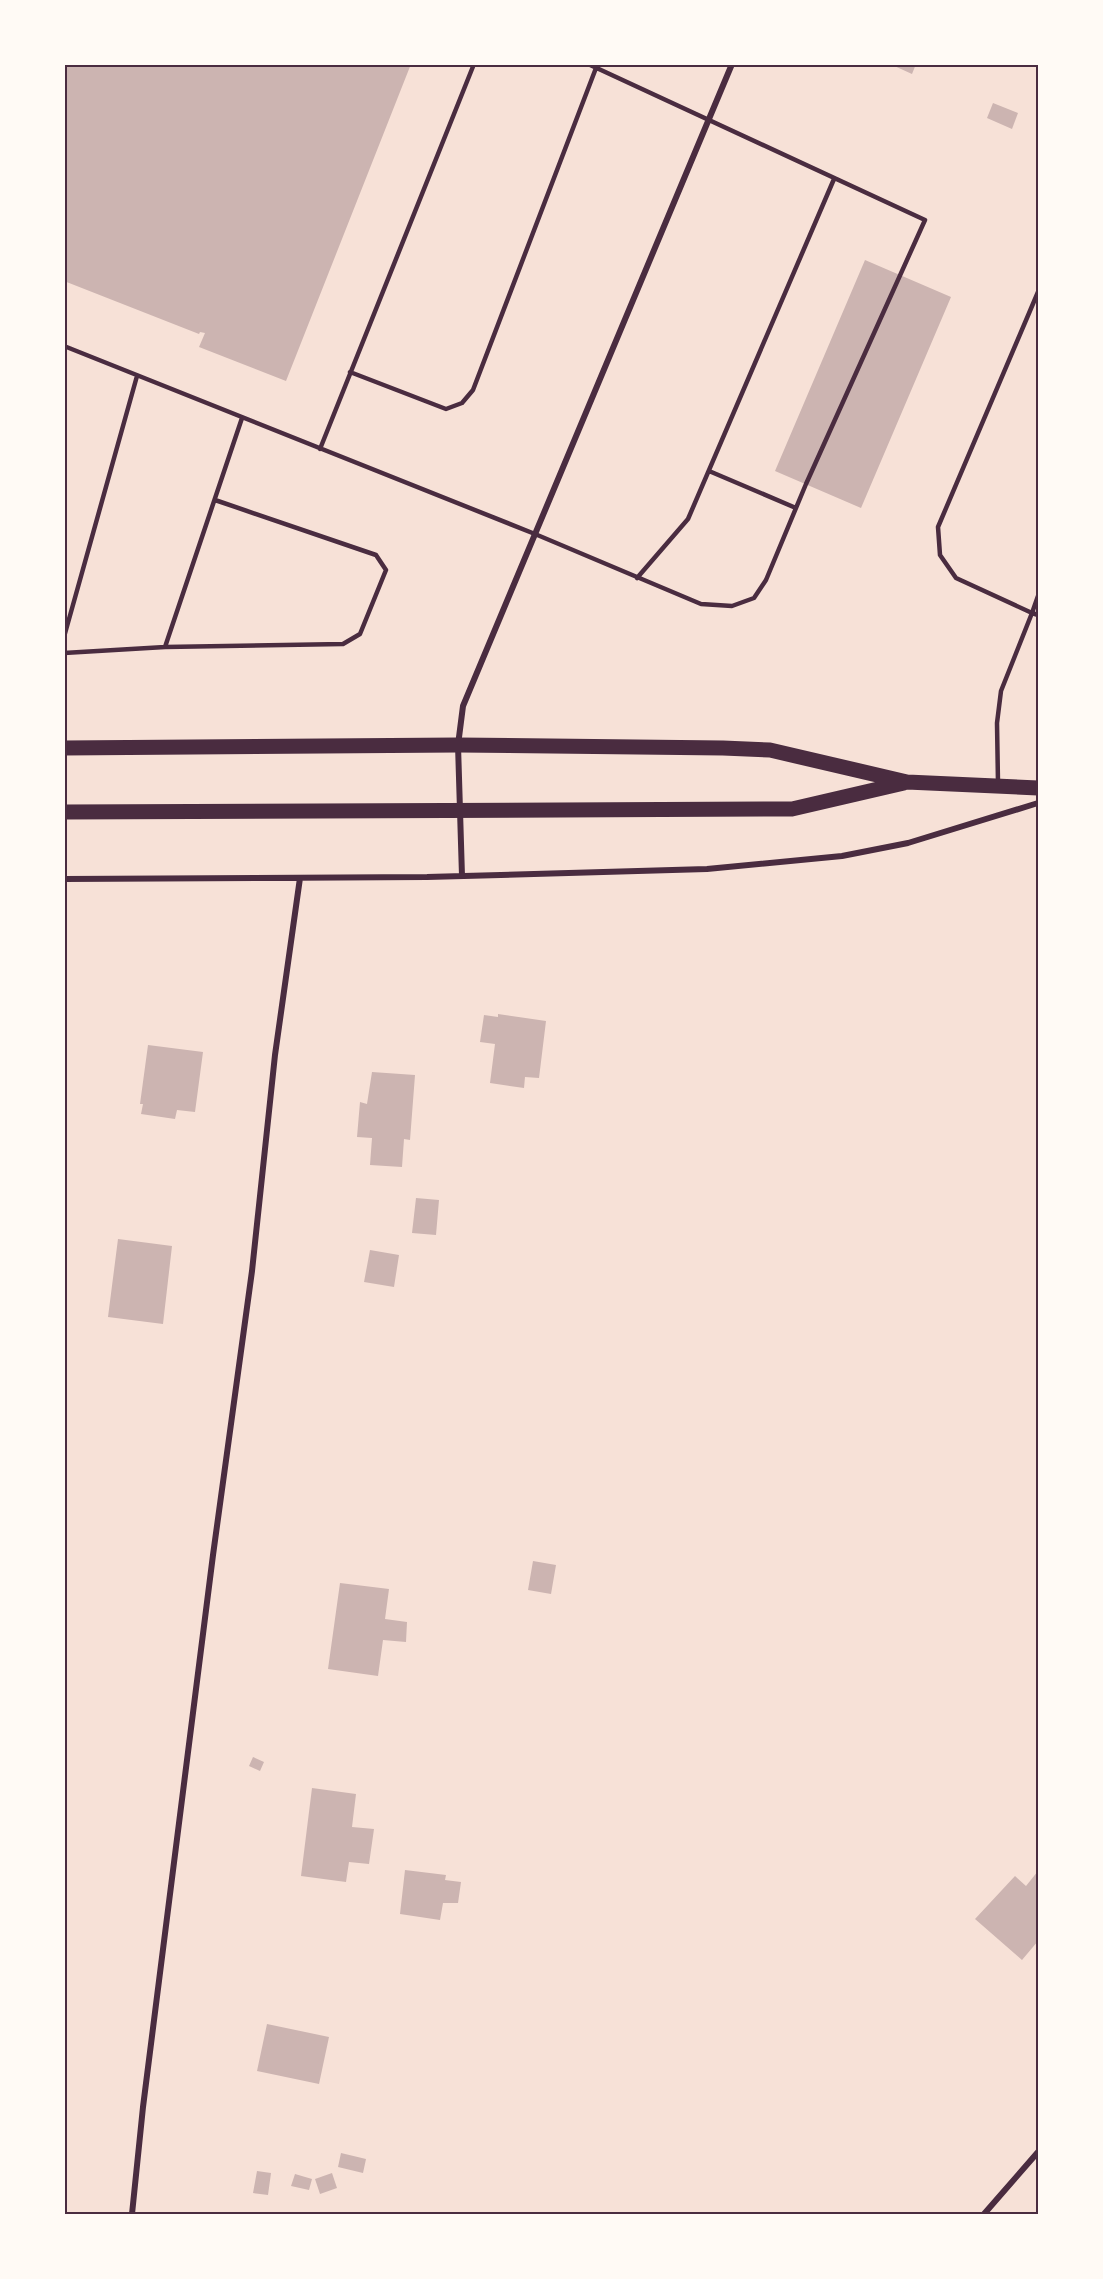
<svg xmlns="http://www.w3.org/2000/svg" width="1103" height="2279" viewBox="0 0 1103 2279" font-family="Manrope,sans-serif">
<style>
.building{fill:#ccb4b1}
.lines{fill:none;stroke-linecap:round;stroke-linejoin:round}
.service{stroke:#4a2c40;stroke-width:4.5}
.minor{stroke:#4a2c40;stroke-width:6}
.primary{stroke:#4a2c40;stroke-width:15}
.neatline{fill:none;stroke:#4a2c40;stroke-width:2}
</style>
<rect width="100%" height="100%" fill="#f7e1d7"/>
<path class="building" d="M64,64h347l-125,317 -87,-34 6,-14 -5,-1 -1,2 -135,-53z
M890,64h26l-4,10z
M993,103l25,10 -6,16 -25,-11z
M865,260l86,37 -90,211 -86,-37z
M498,1014l48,7 -7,57 -14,-1 -1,11 -34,-5 5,-39 -15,-2 4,-27 14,2z
M148,1045l55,7 -8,60 -18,-2 -2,9 -34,-5 2,-10h-3z
M372,1072l43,3 -5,65 -6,-1 -2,28 -32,-2 2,-27 -15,-1 3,-35 7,2z
M416,1198l23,2 -3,35 -24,-2z
M118,1239l54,7 -9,78 -55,-7z
M370,1250l29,5 -5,32 -30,-5z
M533,1561l23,4 -5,29 -23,-4z
M340,1583l49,6 -4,30 22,3 -1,20 -23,-2 -5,36 -50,-7z
M253,1757l11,5 -4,9 -11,-5z
M312,1788l44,6 -4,33 22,2 -5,35 -20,-2 -3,20 -45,-6z
M405,1870l41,5 -1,5 16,2 -3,21h-15l-3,17 -40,-6z
M1038,1871v70l-16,19 -47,-41 40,-43 11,10z
M267,2024l62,13 -10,47 -62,-13z
M341,2153l25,6 -3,14 -25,-6z
M257,2171l14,2 -3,22 -15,-2z
M332,2173l5,15 -17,6 -5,-15z
M295,2174l17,5 -3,11 -18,-4z"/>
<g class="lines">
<path class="service" d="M64,346l471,188 166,70 31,2 22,-8 12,-18 40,-96 119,-264 -337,-156
M350,372l96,37 16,-6 11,-13 123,-322
M320,449l154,-385
M709,471l87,37
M637,578l51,-59 146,-340
M1038,596l-6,17 6,2
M64,637l73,-261
M165,647l77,-229
M64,653l101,-6 178,-3 17,-10 26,-64 -10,-15 -161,-55
M998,783l-1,-60 4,-32 31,-78 -76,-35 -16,-23 -2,-28 100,-235"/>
<path class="minor" d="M462,876l-4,-131 5,-39 269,-642
M64,879l363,-2 280,-8 135,-13 66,-13 130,-40
M132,2214l11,-107 70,-552 39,-284 23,-216 25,-177
M984,2214l54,-62"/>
<path class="primary" d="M64,748l394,-3 265,3 47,2 137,32 131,6
M64,812l728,-3 112,-26"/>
</g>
<rect width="1103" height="2279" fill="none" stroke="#fffaf5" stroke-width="132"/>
<rect x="66" y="66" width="971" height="2147" class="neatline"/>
</svg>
